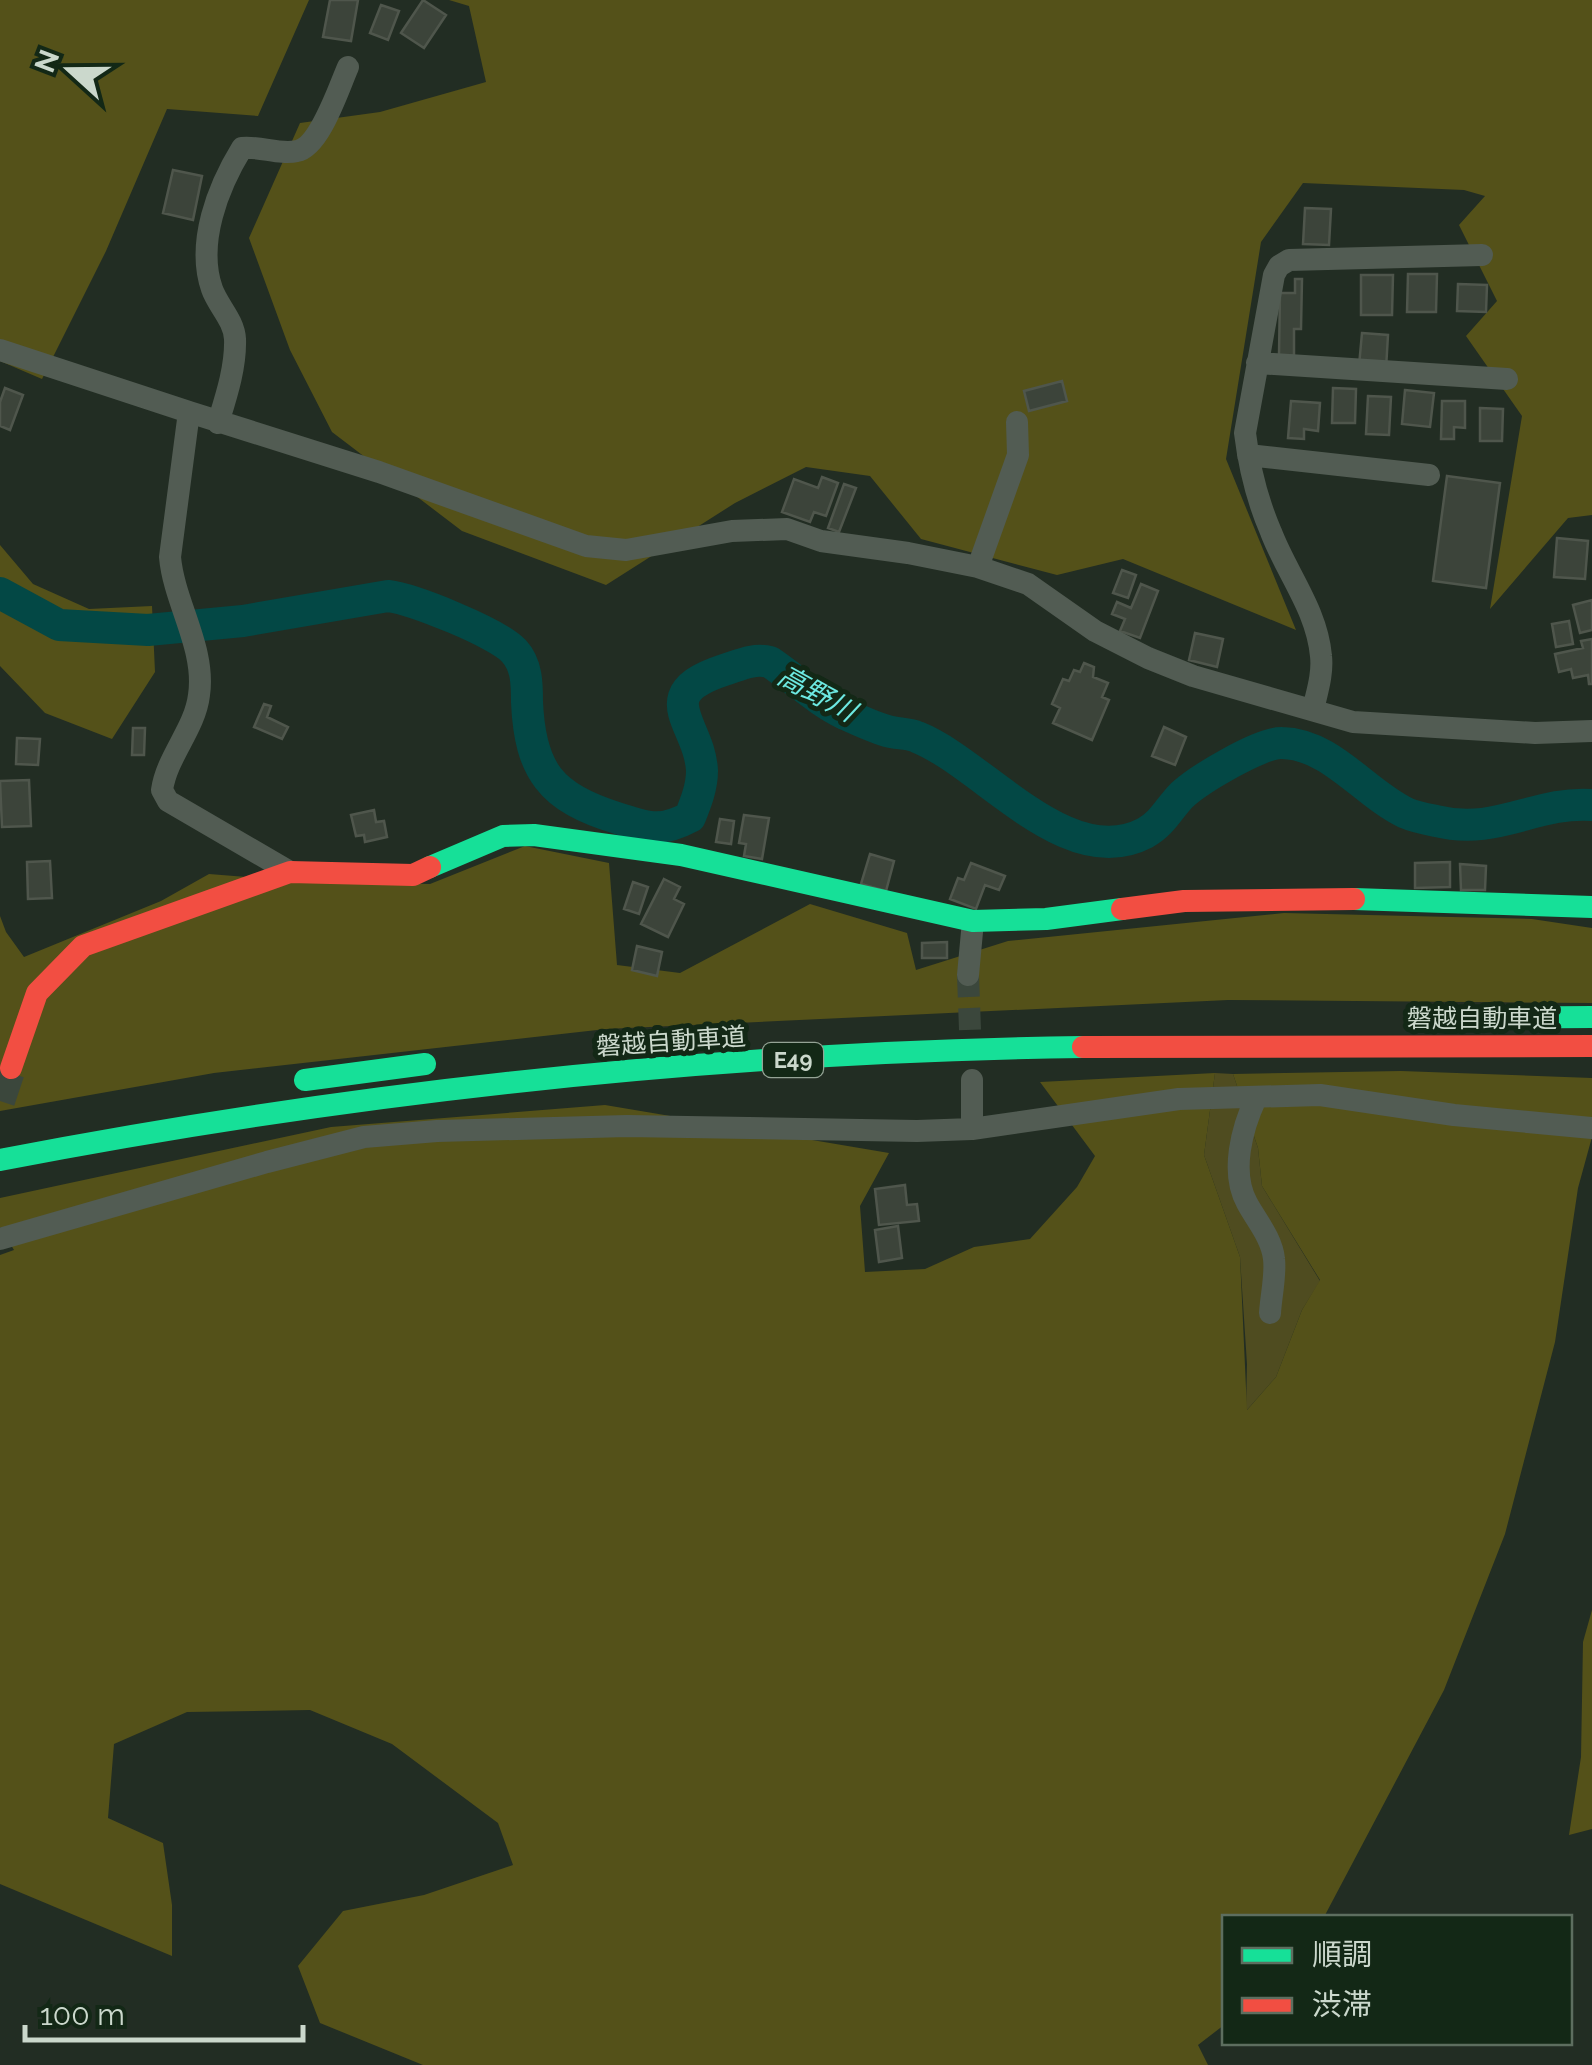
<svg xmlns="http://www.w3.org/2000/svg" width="1592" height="2065" viewBox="0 0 1592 2065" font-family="Raleway,'Noto Sans JP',sans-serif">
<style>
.green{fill:#4f4c20}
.forest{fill:#545119}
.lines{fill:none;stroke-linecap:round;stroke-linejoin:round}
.river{stroke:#034845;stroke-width:32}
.building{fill:#3c443a;stroke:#4f564c;stroke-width:2.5}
.street-tunnel{stroke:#3b473c;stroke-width:22;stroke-dasharray:22 11;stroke-linecap:butt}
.secondary-tunnel{stroke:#3b473c;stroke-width:30;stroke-dasharray:30 15;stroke-linecap:butt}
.street{stroke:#525c53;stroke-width:22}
.fast{stroke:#16e098;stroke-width:22}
.jam{stroke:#f24e42;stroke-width:22}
.labels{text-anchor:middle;stroke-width:10;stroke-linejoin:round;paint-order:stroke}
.shield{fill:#132816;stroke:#94a395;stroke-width:2.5}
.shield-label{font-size:22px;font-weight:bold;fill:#cbd8cc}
.street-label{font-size:25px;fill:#cbd8cc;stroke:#132816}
.water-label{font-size:28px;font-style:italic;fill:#6de9e2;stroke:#132816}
</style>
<rect width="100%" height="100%" fill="#222d23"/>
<path class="green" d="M1215,1073l18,1 25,74 4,38 58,95 -18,29 -26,67 -30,34 1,-47 -7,-107 -36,-102z"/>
<path class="forest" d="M0,0h309l-51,116 -91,-7 -61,142 -64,128 -42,-18z
M449,0h1143v515l-24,3 -78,91 32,-193 -56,-80 31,-35 -38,-76 26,-29 -21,-6 -161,-7 -42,59 -35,217 70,171 -173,-71 -66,16 -136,-36 -51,-63 -64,-9 -71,36 -129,82 -144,-54 -130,-99 -42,-82 -41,-112 51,-115 80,-11 106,-30 -17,-76z
M0,545l33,39 56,25 63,-3 3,66 -43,67 -67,-26 -45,-47z
M525,846l84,17 8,102 63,8 130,-69 97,29 9,37 92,-29 276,-28 248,6 60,9v75l-364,-3 -622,29 -392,44 -214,38v-195l6,16 18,25 137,-56 48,-27 99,8 122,2z
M1401,1071l191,7v59l-14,51 -23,154 -50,192 -61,156 -120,227 -100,1v107l-26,20 10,20h-785l-103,-42 -22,-57 45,-55 81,-16 89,-30 -15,-42 -106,-79 -82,-34 -123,2 -73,32 -6,74 55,25 9,62v51l-172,-72v-629l14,-5 -14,-23v-29l331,-71 274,-22 284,48 -29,53 5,66 60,-3 49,-22 56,-8 47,-52 18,-31 -55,-74 175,-9 -11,82 36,102 7,153 29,-33 26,-67 18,-30 -58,-94 -4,-38 -25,-74z
M1592,1610v219l-23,6 12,-78 2,-115z"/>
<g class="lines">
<path class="river" d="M0,593l59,32 89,5 95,-9 145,-25c25,3 110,37 126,55 13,14 13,33 13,51 3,69 24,96 90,116 32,10 43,15 73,-1 6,-15 12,-30 12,-46 -2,-48 -54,-76 22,-101 16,-5 29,-12 46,-8 25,17 48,39 75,52 13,6 28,13 42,17 10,3 21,2 30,6 66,26 150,137 228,96 18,-10 24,-25 37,-38 16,-15 79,-53 100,-52 49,1 82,50 124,70 9,4 20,6 30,8 61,15 99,-20 156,-16"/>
</g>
<path class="building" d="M330,0h28l-7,41 -28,-4z
M423,0l23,15 -22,33 -23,-15z
M381,5l18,6 -11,29 -18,-7z
M173,170l29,6 -9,44 -30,-7z
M1305,208l26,1 -2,36 -26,-1z
M1408,274h29l-1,38h-29z
M1361,275h32l-1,40h-31z
M1295,279h7l-1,50h-7v27l-15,-1 1,-62h15z
M1458,284l29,1 -1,27 -29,-1z
M1362,333l26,2 -2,34 -27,-3z
M1062,381l5,20 -38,10 -5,-20z
M5,388l18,7 -13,35 -10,-4v-24z
M1333,388l23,1 -1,34h-23z
M1405,390l29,3 -4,34 -28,-3z
M1368,396l23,1 -2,38 -23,-1z
M1291,401l29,2 -2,28 -14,-2v10l-16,-1z
M1442,401h23v27l-11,-1v12h-13z
M1480,408l23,1 -1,32h-22z
M1447,476l53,7 -14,105 -53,-7z
M822,477l16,6 -12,33 -12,-4 -4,10 -28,-10 12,-33 24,9z
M844,484l12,4 -17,44 -11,-4z
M1557,538l31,3 -3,38 -31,-2z
M1122,570l14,5 -8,23 -15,-5z
M1141,584l17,7 -18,47 -20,-7 5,-12 -13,-5 5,-12 14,6z
M1592,600v30l-12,3 -7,-28z
M1569,621l4,23 -17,3 -4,-23z
M1195,633l28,6 -6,28 -28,-7z
M1592,639v45h-3l-1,-9 -15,3 -2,-9 -12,3 -4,-18 28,-6 -2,-7z
M1084,663l10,4 -1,10 15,6 -6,14 7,3 -17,40 -39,-17 7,-15 -8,-4 11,-25 6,2 5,-11 6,2z
M264,704l7,2 -4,11 21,10 -6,12 -28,-12z
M1164,727l22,10 -11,28 -23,-9z
M133,728h12l-1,27h-12z
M17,738l23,1 -2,26 -22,-1z
M29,780l2,46 -29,1 -2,-46z
M374,810l2,12 8,-1 3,16 -22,5 -1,-7 -8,1 -5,-21z
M744,815l25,3 -7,41 -18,-3 2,-12 -7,-1z
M720,819l14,2 -3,23 -15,-2z
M870,854l24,7 -8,30 -25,-7z
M50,861l2,37 -24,1 -1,-37z
M1450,862v25l-35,1v-25z
M971,863l34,13 -6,14 -14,-5 -9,24 -26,-10 8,-21 6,2z
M1460,864l26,2 -1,24h-24z
M664,879l16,8 -6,12 10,5 -16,33 -27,-13z
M633,882l15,5 -9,27 -15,-5z
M947,942v16h-25v-15z
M637,946l25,6 -5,24 -25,-6z
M905,1185l2,20 10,-1 2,17 -40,4 -4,-36z
M898,1226l4,32 -23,4 -4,-32z"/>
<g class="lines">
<path class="street-tunnel" d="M968,975l3,82"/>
<path class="secondary-tunnel" d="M0,1101l11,-33"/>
<path class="street" d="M0,350l189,62 -19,145c4,46 36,91 29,138 -4,34 -32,61 -37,95l6,11 122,71
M1257,363l250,16
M189,412l190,60 207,74 40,4 106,-19 55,-2 34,12 87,12 70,14 50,17 67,47 53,27 45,18 160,46 182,11 57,-2
M218,423c8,-26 18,-56 17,-84 -1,-19 -17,-33 -23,-50 -16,-46 6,-102 30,-141 18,-2 38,7 55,3 23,-4 42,-64 51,-84
M1248,455l181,20
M978,567l40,-112 -1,-33
M1313,710c4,-18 10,-36 8,-54 -4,-46 -34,-82 -50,-124 -13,-30 -22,-66 -26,-99l29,-158 5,-9 10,-6 193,-5
M968,975l5,-54
M972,1080v49l207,-30 141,-4 134,20 138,13
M1256,1098c-14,30 -26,74 -9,105 9,17 25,35 27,56 2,16 -3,37 -4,54
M0,1239l267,-77 97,-25 73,-6 190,-5 290,5 55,-2"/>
<path class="fast" d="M430,867l73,-31 31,-1 147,20 292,66 73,-2 76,-10
M1354,899l238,8
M1452,1018l140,-1
M305,1080l120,-16
M0,1160c358,-69 719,-108 1083,-113"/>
<path class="jam" d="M1122,909l62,-8 170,-2
M1083,1047l509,-1
M11,1068l26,-75 46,-47 207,-74 123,3 17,-8"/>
</g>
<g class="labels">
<rect class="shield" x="763" y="1043" width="60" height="34" rx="8"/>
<g class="shield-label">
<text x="793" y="1068">E49</text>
</g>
<g class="street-label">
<text x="1482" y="1027">磐越自動車道</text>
<text transform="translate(671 1041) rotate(-4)" y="9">磐越自動車道</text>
</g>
<g class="water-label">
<text transform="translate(817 693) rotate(29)" y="10">高野川</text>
</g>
</g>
<rect x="1222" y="1915" width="350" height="130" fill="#132816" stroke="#5d6e5f" stroke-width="2.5"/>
<rect x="1242" y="1948" width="50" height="15" fill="#16e098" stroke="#5d6e5f" stroke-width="2.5"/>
<text x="1312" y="1965" font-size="30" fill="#cbd8cc">順調</text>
<rect x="1242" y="1998" width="50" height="15" fill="#f24e42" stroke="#5d6e5f" stroke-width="2.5"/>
<text x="1312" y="2015" font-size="30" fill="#cbd8cc">渋滞</text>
<g transform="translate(70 70) rotate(291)" stroke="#132816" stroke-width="8" paint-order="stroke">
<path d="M0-8L18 38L0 25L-18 38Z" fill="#cbd8cc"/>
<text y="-15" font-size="28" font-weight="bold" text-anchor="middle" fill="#cbd8cc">N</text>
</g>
<path d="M25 2025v15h278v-15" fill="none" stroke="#cbd8cc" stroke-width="5"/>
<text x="40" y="2025" font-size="30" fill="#cbd8cc" stroke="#132816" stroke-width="8" paint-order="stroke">100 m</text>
</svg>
